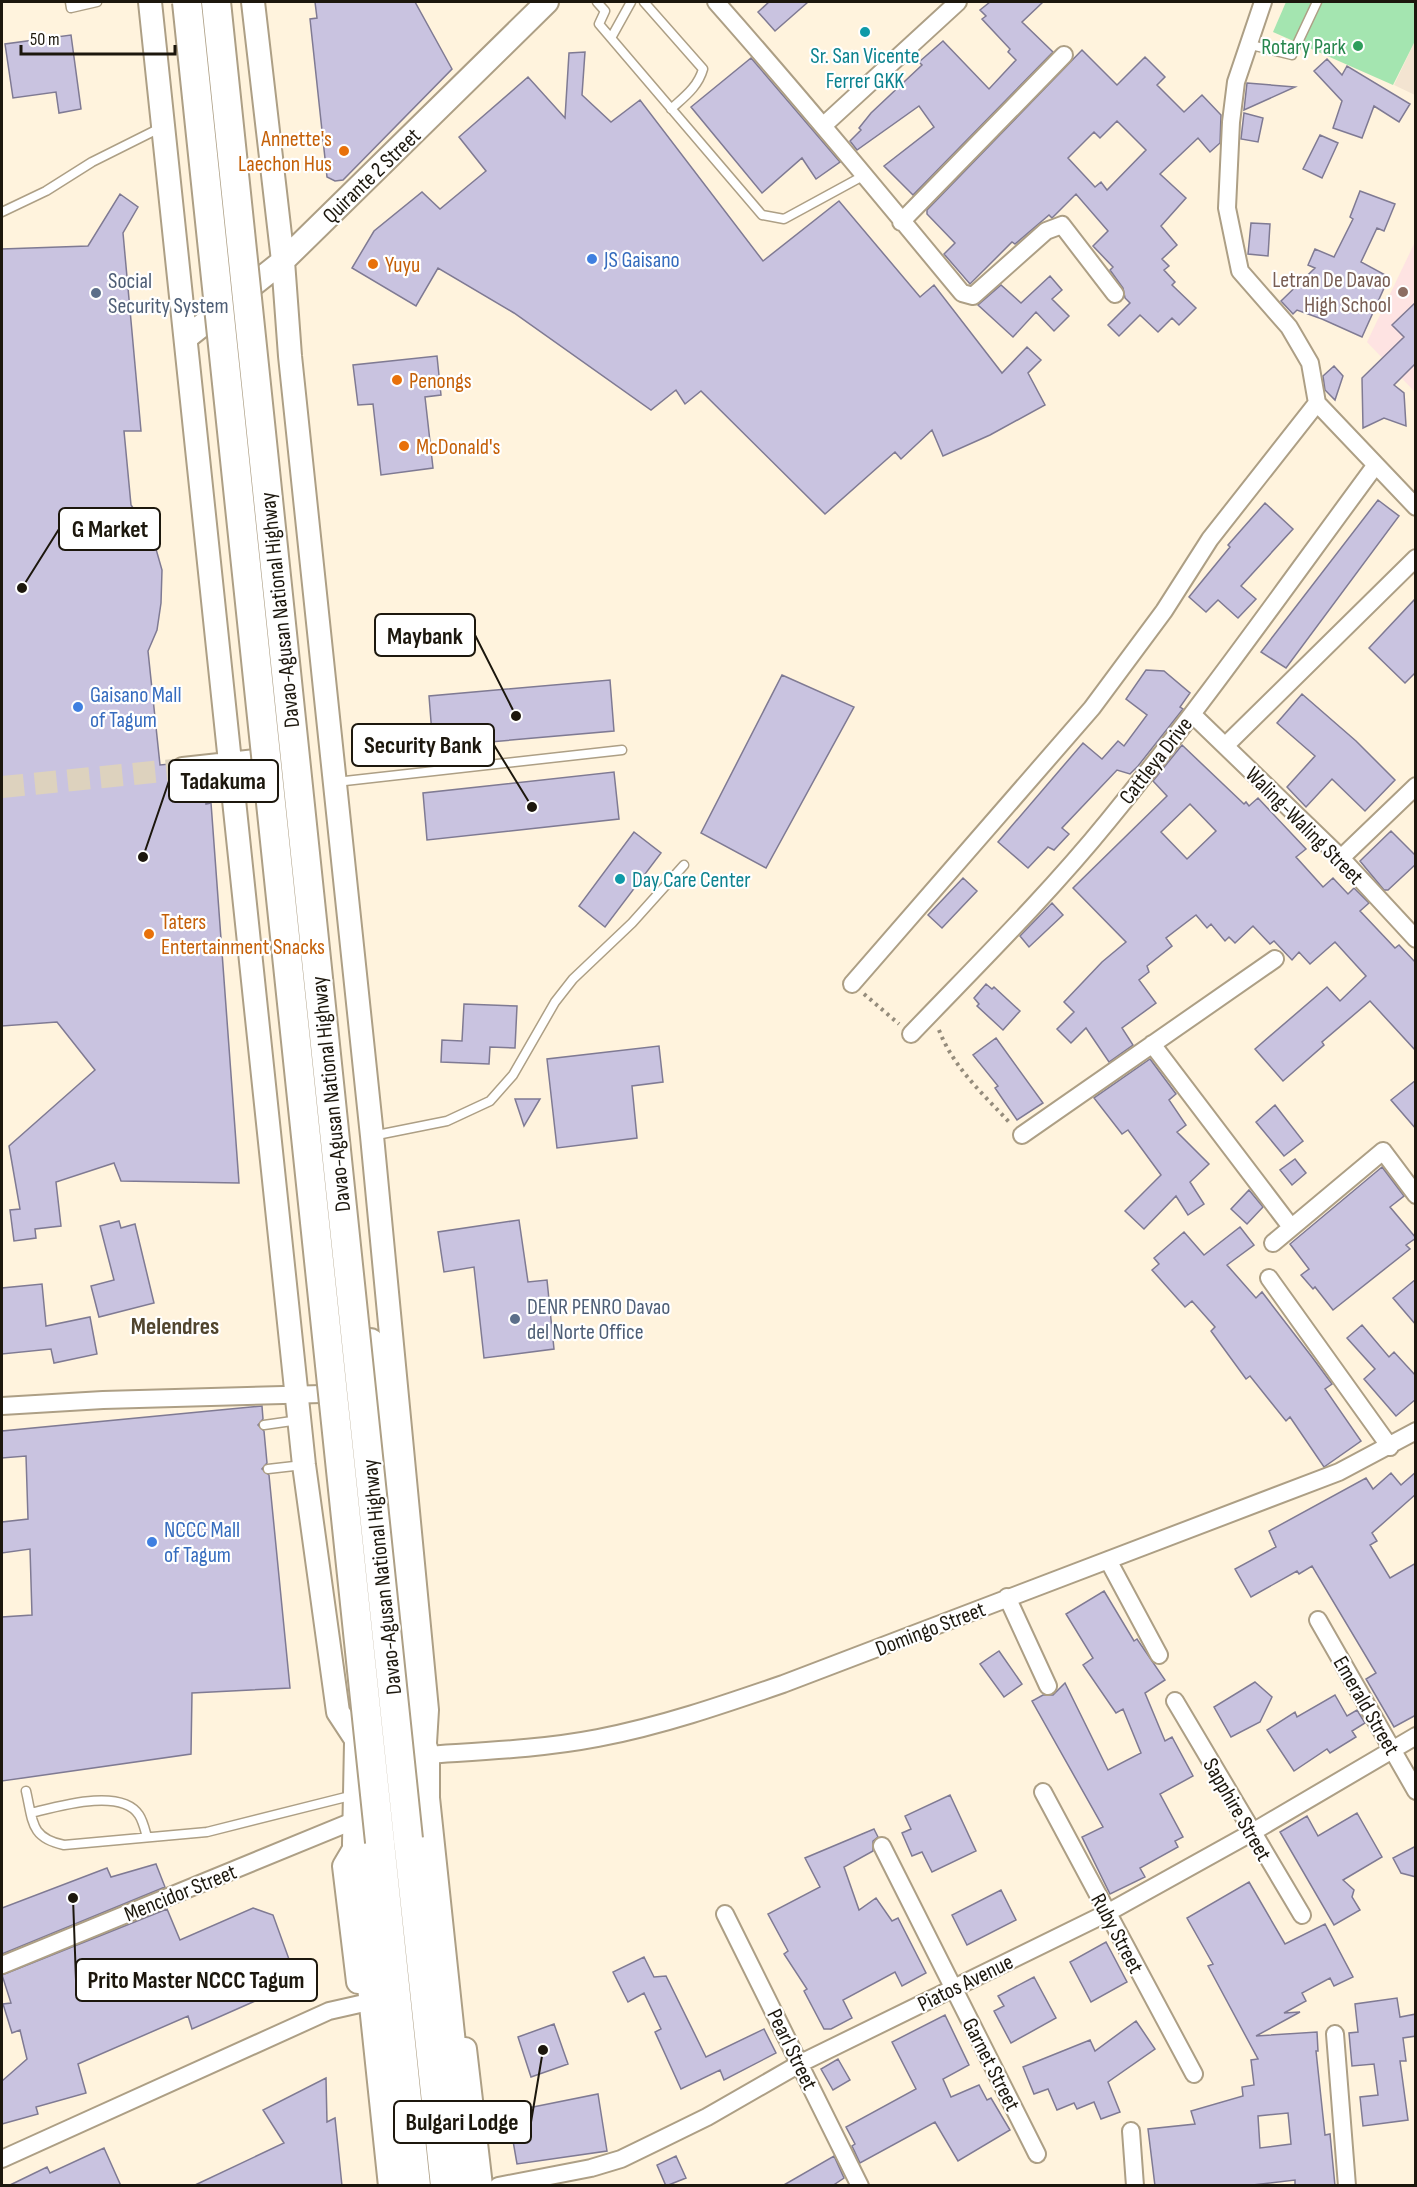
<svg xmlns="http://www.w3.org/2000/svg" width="1417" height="2187" viewBox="0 0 1417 2187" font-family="'Sofia Sans Condensed',sans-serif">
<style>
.industrial{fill:#f3e4d1}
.education{fill:#fee3e2}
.green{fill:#a4e5b0}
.building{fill:#c9c3e0;stroke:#7f7a93;stroke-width:1.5;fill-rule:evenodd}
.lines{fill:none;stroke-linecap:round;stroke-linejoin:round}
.secondary-tunnel{stroke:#ddd2be;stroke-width:22;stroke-dasharray:22 11;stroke-linecap:butt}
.lane-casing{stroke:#ad9f85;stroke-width:11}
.street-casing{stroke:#ad9f85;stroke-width:20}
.secondary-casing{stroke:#ad9f85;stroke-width:26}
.highway-casing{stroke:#ad9f85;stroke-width:32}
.path{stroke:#958c7c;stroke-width:4;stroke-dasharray:3 4.5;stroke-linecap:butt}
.lane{stroke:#fff;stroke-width:8}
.street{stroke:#fff;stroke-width:16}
.secondary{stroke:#fff;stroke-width:22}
.highway{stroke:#fff;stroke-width:28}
.highway-bridge-casing{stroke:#ad9f85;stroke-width:32;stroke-linecap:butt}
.highway-bridge{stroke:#fff;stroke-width:28}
.culture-dot{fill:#0f9aa8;stroke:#fff;stroke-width:2}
.leisure-dot{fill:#2e9e5b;stroke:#fff;stroke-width:2}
.food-dot{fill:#e8710a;stroke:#fff;stroke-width:2}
.shop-dot{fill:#3f7fe0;stroke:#fff;stroke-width:2}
.education-dot{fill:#8d6e63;stroke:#fff;stroke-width:2}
.service-dot{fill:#5c6f8a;stroke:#fff;stroke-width:2}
.labels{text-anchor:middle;stroke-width:4.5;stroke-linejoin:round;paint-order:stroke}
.leisure-label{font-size:22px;fill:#27864d;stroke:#fff;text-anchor:end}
.culture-label{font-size:22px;fill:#0d838f;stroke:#fff}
.food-label{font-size:22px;fill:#c56008;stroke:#fff;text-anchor:start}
.street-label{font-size:22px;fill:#1c170d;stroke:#fff}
.shop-label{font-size:22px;fill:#366cbe;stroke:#fff;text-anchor:start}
.education-label{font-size:22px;fill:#785e54;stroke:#fff;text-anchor:end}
.service-label{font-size:22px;fill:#4e5e75;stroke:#fff;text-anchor:start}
.neighbourhood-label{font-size:24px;font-weight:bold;fill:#51452e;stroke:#fff}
.leader{fill:none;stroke:#1c170d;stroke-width:2}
.callout-dot{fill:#1c170d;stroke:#fff;stroke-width:2}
.callout{fill:#fff;stroke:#1c170d;stroke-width:2}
.callout-label{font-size:24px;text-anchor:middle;font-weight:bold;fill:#1c170d}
</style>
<rect width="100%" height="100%" fill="#fff3dd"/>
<path class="industrial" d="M1415,41v54l-21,-10z"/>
<path class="education" d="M1415,242v150l-48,-50z"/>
<path class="green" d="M1286,2h129v39l-22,44 -120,-53z"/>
<path class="building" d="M315,2h100l37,67 -109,111 -8,1 -8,-4 -17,-158 7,-1z
M769,2h39l-33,29 -17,-19z
M990,2h53l-21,20 31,30 -140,143 -29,-29 50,-39 -15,-21 -62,44 -7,-9 11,-11 -2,-2 12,-15 51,-48 -3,-3 24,-21 46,48 27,-29 -8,-8 2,-3 -28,-30 4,-3 -6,-6z
M71,35l10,74 -22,4 -3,-21 -43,6 -8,-54z
M1082,50l35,35 28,-28 20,20 -8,8 27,27 18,-17 19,20 -1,28 -10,9 -12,-14 -38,36 26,24 -25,28 16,19 -15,14 7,7 -5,4 11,12 -3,3 24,23 -17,17 -7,-7 -14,14 -18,-17 -21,21 -11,-11 22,-22 -5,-5 -2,-10 -13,-18 3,-3 -20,-21 15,-15 -32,-37 -24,24 -3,-3 -34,29 -3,-2 -42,42 -26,-30 11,-11 -28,-29v-4zM1117,121l29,29 -39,40 -6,-8 -6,5 -27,-29 26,-26 6,6z
M585,52l-3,43 29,27 29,-22 123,161 76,-60 81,96 14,-12 68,88 25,-26 14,13 -13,13 17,32 -55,30 -47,21 -11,-26 -31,29 -6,-7 -70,62 -124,-123 -16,13 -9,-14 -25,20 -137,-97 -76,-45 -22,38 -64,-38 22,-37 48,-39 18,17 46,-38 -27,-34 69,-60 37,41 4,-65z
M751,58l89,104 -24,17 -14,-21 -40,35 -71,-86z
M1327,59l15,16 5,-9 63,38 -11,18 -25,-16 -12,32 -29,-10 9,-27 -28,-30z
M1247,83l48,4 -51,23z
M1244,113l19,5 -5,24 -17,-3z
M1320,135l18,8 -16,35 -19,-9z
M1360,191l35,13 -11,27 -7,-3 -16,34 28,15 -27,60 -40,-18 -25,-9 -4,4 -12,-13 34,-33 -7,-3 7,-16 19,8 19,-38 -3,-2z
M120,194l18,13 -15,26 18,198h-17l7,74 21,30 10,35 -1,33 -4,27 -9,21 12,114 10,-1 3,13 11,8 9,-1 1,10 11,-1 1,11 5,-1 28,380 -118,-2 -7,-18 -58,19 5,44 -26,3 1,9 -22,3 -4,-31 10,-1 -11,-63 86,-76 -38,-48 -55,4v-777l86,-3z
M1251,223l19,1 -2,32 -20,-2z
M1050,276l12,14 -10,9 17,17 -15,15 -18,-19 -23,25 -35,-32 23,-20 20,18z
M1416,302v61l-22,22 10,8 2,33 -22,-8 -21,10 -1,-50 42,-41 -12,-12z
M437,356l4,39 -16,2 8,71 -52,7 -8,-71 -15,1 -5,-40z
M1334,366l9,10 -8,24 -10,-10 -2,-14z
M1378,500l21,16 -113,152 -25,-16z
M1265,503l28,26 -52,57 15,13 -18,19 -20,-18 -12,12 -17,-15 41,-50 -2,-2z
M1416,598v74l-11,11 -36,-35z
M1146,670l18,1 26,22 -10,14 3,2 -45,57 -8,8 -13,-4 -55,58 7,6 -15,16 -6,-3 -20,21 -30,-26 85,-99 19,16 16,-18 6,5 23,-31 -21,-16z
M782,675l72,32 -88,161 -65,-35z
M610,680l4,51 -181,16 -4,-51z
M1302,694l54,47 39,39 -30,31 -33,-32 -26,28 -19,-20 28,-31 -38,-33z
M1182,745l62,59 2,-2 3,4 9,-8 48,51 -10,8 27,30 10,-9 15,16 6,-6 15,15 -9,8 35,37 4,-3 17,18v88l-46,-50 -48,41 2,3 -41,36 -28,-32 72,-62 13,14 26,-25 -31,-34 -25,22 -11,-12 -7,8 -18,-19 -4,3 -17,-18 -18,17 -6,-6 -4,4 -14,-17 -4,4 -11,-13 -30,23 6,8 -25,20 2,6 -10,8 17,23 -34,25 11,17 -24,17 -23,-34 -15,15 -14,-14 17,-17 -10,-10 38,-40 24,-20 -53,-54 94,-92 -14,-15zM1190,804l26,27 -29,28 -26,-27z
M614,772l5,47 -192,21 -4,-47z
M1391,831l25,25v8l-28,26h-4l-24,-29z
M634,832l27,21 -56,74 -26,-21z
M963,878l14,13 -35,37 -14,-13z
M1052,903l11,12 -34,32 -9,-11z
M986,984l6,5 2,-2 26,24 -17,19 -26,-24 2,-2 -5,-6z
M464,1004l53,2 -2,42 -25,-1 -1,17 -48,-2 1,-22 20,1z
M996,1038l47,65 -26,17 -22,-32 3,-2 -25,-31z
M659,1046l4,36 -31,4 5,52 -80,10 -10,-89z
M1150,1059l26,35 -7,6 17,25 -9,7 32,32 -19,18 14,22 -16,11 -12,-19 -32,33 -19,-18 36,-36 -33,-45 -6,4 -28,-36z
M1416,1080v49l-25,-29z
M515,1099h25l-16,27z
M1275,1105l28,36 -19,15 -28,-34z
M1295,1159l11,14 -14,12 -12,-15z
M1382,1167l22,29 -14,11 26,31 -10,7 4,4 -77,61 -18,-23 -2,2 -12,-14 8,-6 -19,-25z
M1249,1190l14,17 -16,17 -16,-15z
M519,1220l9,62 19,-2 7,69 -70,9 -10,-91 -30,5 -6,-40z
M119,1221l2,7 14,-4 19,79 -55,14 -8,-31 23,-6 -14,-54z
M1240,1227l14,18 -27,20 29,33 6,-6 50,65 20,27 -7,5 36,52 -37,26 -34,-50 -4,4 -36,-45 -4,3 -35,-48 4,-4 -23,-26 -7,6 -33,-37 7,-6 -5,-6 30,-26 20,23z
M1416,1279v46l-23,-27z
M42,1284l4,42 44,-9 7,37 -43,9 -3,-14 -49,5v-66z
M1362,1325l27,32 5,-5 22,24v23l-20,17 -32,-37 11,-10 -28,-31z
M262,1406l1,13 -5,6 6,6 3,32 -5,6 7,6 21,213 -98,5 -1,61 -189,27v-164l30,-2 -2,-66 -28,4v-31l26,-3 -2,-63 -24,2v-27z
M1416,1472v22l-44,39 5,8 -7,4 20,33 26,-15v152l-22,12 -28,-48 10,-6 -64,-107 -13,8 -2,-3 -46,26 -16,-28 41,-22 -7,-16 97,-53 7,11 18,-16 10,12z
M1104,1591l30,50 3,-2 28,41 -20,13 20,48 7,-4 21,39 -33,18 23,43 -8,4 3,6 -38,21 5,9 -35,17 -28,-57 21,-10 -71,-126 11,-6h10l12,-12 43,87 33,-17 -18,-44 -7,4 -33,-48 10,-7 -27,-44z
M999,1651l23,33 -18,13 -24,-33z
M1255,1682l17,15 -12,25 -29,15 -17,-30z
M1335,1695l12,21 10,-6 8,13 -13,8 4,6 -26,16 -3,-4 -33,22 -27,-41 28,-18 2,5z
M950,1795l26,56 -44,21 -10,-20 -10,4 -10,-23 9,-4 -6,-13z
M1357,1813l25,44 -39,23 11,10 -2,7 8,13 -26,15 -54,-93 27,-16 11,20z
M874,1829l4,8 -5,4v10l-29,16 15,43 17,-12 16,23 6,-3 28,55 -24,13 -7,-14 -52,28 9,18 -21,11h-7l-20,-38 3,-2 -23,-35 4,-3 -20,-37 52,-27 -15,-29z
M1416,1846v31l-15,-4 -8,-15z
M156,1864l9,23 -163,67v-46l105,-40 4,9z
M1249,1882l36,62 40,-20 28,53 -19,9 -4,-8 -28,15 4,8 -22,12 16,-1 -44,24 61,-4 1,19h-2l9,84 5,-1 5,52h-40v-6l-51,6h-89l-7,-57 47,-5 -4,-13 52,-15 -1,-9 12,-2 -3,-25 7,-1 -50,-93 5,-2 -26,-46zM1288,2113l3,31 -31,4 -2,-32z
M1001,1890l15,30 -49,25 -15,-30z
M253,1908l20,7 21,58 -14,17 -88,39 -4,-13 -110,48 8,29 -50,14 2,7 -36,10v-43l25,-22 -7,-29 -8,3 -9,-29 8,-1 -9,-28 165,-66 13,31z
M1106,1942l21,40 -36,20 -21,-40z
M644,1957l10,20 12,-1 40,81 58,-28 12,24 -52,27 -4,-10 -39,19 -26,-57 6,-3 -17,-36 -16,9 -15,-30z
M1034,1977l22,41 -45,25 -17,-32 10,-5 -6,-10z
M1397,1998l3,19 16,-3v22l-13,2 3,23h-6l8,59 -45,6 -3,-29 18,-2 -4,-31 -22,2 -3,-33 9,-1 -3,-28z
M945,2015l24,50 -26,14 8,18 28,-12 8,15 4,-2 19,32 -52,31 -23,-39 -75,41 -8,-17 3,-2 -9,-17 70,-38 -24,-47z
M1136,2021l19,28 -47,33 12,30 -19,7 -7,-17 -17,7 -3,-6 -17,7 -9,-21 -14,5 -11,-27 67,-27 5,11z
M554,2024l14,40 -37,13 -13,-40z
M838,2059l12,21 -17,10 -12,-21z
M326,2078l1,44 8,-4 7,68h-149l91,-43 -21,-33z
M598,2094l9,57 -90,13 -9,-52z
M104,2148l17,38h-113l39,-19 3,6z
M676,2156l10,22 -20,8 -9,-21z
M834,2156l10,22 -12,8h-50z"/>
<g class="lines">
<path class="secondary-tunnel" d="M2,787l181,-18"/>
<g class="lane-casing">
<path id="lane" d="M70,2l1,6 26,-6
M597,2l8,9 -6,13 163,191 22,4 79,-43
M644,2l59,67c-5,18 -19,28 -32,40
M611,38l20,-36
M1247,44l45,11 25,-53
M2,212l44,-21 46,-29 68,-34
M336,782l286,-32
M372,1136l75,-15 43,-20 23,-26 42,-73 18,-23 59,-56 52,-58
M264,1425l35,-5
M268,1469l35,-4
M26,1791c7,30 4,47 38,54l143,-13 147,-37
M31,1813c25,-6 90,-26 108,2 4,6 6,15 8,22"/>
</g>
<g class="street-casing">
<path id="street" d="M716,2c84,95 165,193 246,291l11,3 73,-65 16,-6 53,69
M824,125l134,-123
M901,222l163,-167
M1317,403l99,104
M1192,714l149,144 75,81
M1225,746l191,-188
M1341,858l75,-72
M852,984l240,-276 72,-97 46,-72 107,-136 -7,-40 -21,-36 -49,-56 -13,-63 4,-86 5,-40 27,-80
M911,1034c67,-70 136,-138 197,-213 94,-115 179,-236 267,-355
M1152,1044l139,183
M1022,1135l253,-176
M1273,1243l110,-92 33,44
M1269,1278l121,169
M2,1406l101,-6 219,-6
M1108,1560l51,95
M1007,1597l41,89
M1318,1620l98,171
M1175,1701l127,214
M425,1755c58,-4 116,-6 173,-17 63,-12 124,-33 185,-54l556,-212 77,-41
M1043,1792l151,282
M882,1846l155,308
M725,1914l135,272
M2,1965l356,-146
M1335,2034l12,152
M1131,2131l4,55
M2,2159l327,-148 31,-7
M498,2186l93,-18 30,-9 35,-17 51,-25 94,-54 306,-150 144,-80 165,-97"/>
</g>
<g class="secondary-casing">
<path id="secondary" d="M150,2l154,1463 34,247 21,32
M253,2l30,259 7,95 82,780 55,574 -2,33
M186,338l97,-77 264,-259
M183,769l73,-8
M357,1844l-13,22 14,116
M465,2049l16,137"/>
</g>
<g class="highway-casing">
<path id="highway" d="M370,1343l42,370 13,42v43l41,388
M359,1743l-2,101 36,342
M408,1839l37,347
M380,1842l36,344"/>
</g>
<path class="path" d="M864,994l35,30
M939,1030c14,37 44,64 71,93"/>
<use href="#lane" class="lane"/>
<use href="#street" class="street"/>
<use href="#secondary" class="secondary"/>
<use href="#highway" class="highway"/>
<g class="highway-bridge-casing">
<path id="highway-bridge" d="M187,2l193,1840
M216,2l192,1837"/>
</g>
<use href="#highway-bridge" class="highway-bridge"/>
</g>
<g class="culture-dot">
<circle cx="865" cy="32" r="6"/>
<circle cx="620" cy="879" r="6"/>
</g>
<circle class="leisure-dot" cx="1358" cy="46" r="6"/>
<g class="food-dot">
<circle cx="344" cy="151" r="6"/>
<circle cx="373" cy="264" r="6"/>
<circle cx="397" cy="380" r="6"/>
<circle cx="404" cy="446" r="6"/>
<circle cx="149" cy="934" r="6"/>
</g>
<g class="shop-dot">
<circle cx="592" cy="259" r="6"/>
<circle cx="78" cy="707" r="6"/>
<circle cx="152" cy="1542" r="6"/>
</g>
<circle class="education-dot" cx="1403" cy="292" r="6"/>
<g class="service-dot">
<circle cx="96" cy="293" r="6"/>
<circle cx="515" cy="1319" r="6"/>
</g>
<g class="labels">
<g class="leisure-label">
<text x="1346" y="54">Rotary Park</text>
</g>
<g class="culture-label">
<text x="865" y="63">Sr. San Vicente<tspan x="865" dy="25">Ferrer GKK</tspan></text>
<text x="632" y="887" text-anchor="start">Day Care Center</text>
</g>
<g class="food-label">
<text x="332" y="146" text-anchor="end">Annette's<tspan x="332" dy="25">Laechon Hus</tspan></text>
<text x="385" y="272">Yuyu</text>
<text x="409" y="388">Penongs</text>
<text x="416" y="454">McDonald's</text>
<text x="161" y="929">Taters<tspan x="161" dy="25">Entertainment Snacks</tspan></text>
</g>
<g class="street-label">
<text transform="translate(371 175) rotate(-44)" y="8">Quirante 2 Street</text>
<text transform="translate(279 610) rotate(-96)" y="8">Davao-Agusan National Highway</text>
<text transform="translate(1155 760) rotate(-52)" y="8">Cattleya Drive</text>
<text transform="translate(1305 825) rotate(45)" y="8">Waling-Waling Street</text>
<text transform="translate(330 1094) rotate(-96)" y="8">Davao-Agusan National Highway</text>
<text transform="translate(381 1577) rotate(-96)" y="8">Davao-Agusan National Highway</text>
<text transform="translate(930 1628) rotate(-21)" y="8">Domingo Street</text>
<text transform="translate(1367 1705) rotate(60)" y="8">Emerald Street</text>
<text transform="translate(1238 1809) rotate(60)" y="8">Sapphire Street</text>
<text transform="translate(180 1892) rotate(-22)" y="8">Mencidor Street</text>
<text transform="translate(1118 1933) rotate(62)" y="8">Ruby Street</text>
<text transform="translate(965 1982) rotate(-26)" y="8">Piatos Avenue</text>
<text transform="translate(793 2049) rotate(64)" y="8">Pearl Street</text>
<text transform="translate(992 2064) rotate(63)" y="8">Garnet Street</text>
</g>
<g class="shop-label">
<text x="604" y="267">JS Gaisano</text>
<text x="90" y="702">Gaisano Mall<tspan x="90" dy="25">of Tagum</tspan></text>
<text x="164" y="1537">NCCC Mall<tspan x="164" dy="25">of Tagum</tspan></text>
</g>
<g class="education-label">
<text x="1391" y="287">Letran De Davao<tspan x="1391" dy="25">High School</tspan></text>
</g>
<g class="service-label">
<text x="108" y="288">Social<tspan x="108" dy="25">Security System</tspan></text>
<text x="527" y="1314">DENR PENRO Davao<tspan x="527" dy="25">del Norte Office</tspan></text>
</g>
<g class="neighbourhood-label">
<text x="175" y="1334">Melendres</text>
</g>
</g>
<path class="leader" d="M22 588L59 529M516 716L475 635M532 807L494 745M143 857L169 781M73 1898L76 1980M543 2050L531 2122"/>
<g class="callout-dot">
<circle cx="22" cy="588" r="6"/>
<circle cx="516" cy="716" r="6"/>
<circle cx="532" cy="807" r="6"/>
<circle cx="143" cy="857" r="6"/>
<circle cx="73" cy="1898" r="6"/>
<circle cx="543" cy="2050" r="6"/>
</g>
<g class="callout">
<rect x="59" y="508" width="101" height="42" rx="6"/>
<rect x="375" y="614" width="100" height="42" rx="6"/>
<rect x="352" y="724" width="142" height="42" rx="6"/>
<rect x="169" y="760" width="109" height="42" rx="6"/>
<rect x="76" y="1959" width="241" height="42" rx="6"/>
<rect x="394" y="2101" width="137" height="42" rx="6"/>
</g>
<g class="callout-label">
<text x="110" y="537">G Market</text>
<text x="425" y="644">Maybank</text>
<text x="423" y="753">Security Bank</text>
<text x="223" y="789">Tadakuma</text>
<text x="196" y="1988">Prito Master NCCC Tagum</text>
<text x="462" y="2130">Bulgari Lodge</text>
</g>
<rect width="1417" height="2187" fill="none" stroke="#1c170d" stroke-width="6"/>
<path d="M21 45v9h154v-9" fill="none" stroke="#1c170d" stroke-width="3"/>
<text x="30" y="45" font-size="18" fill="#1c170d" stroke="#ffffff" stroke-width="4.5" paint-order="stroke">50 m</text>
</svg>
